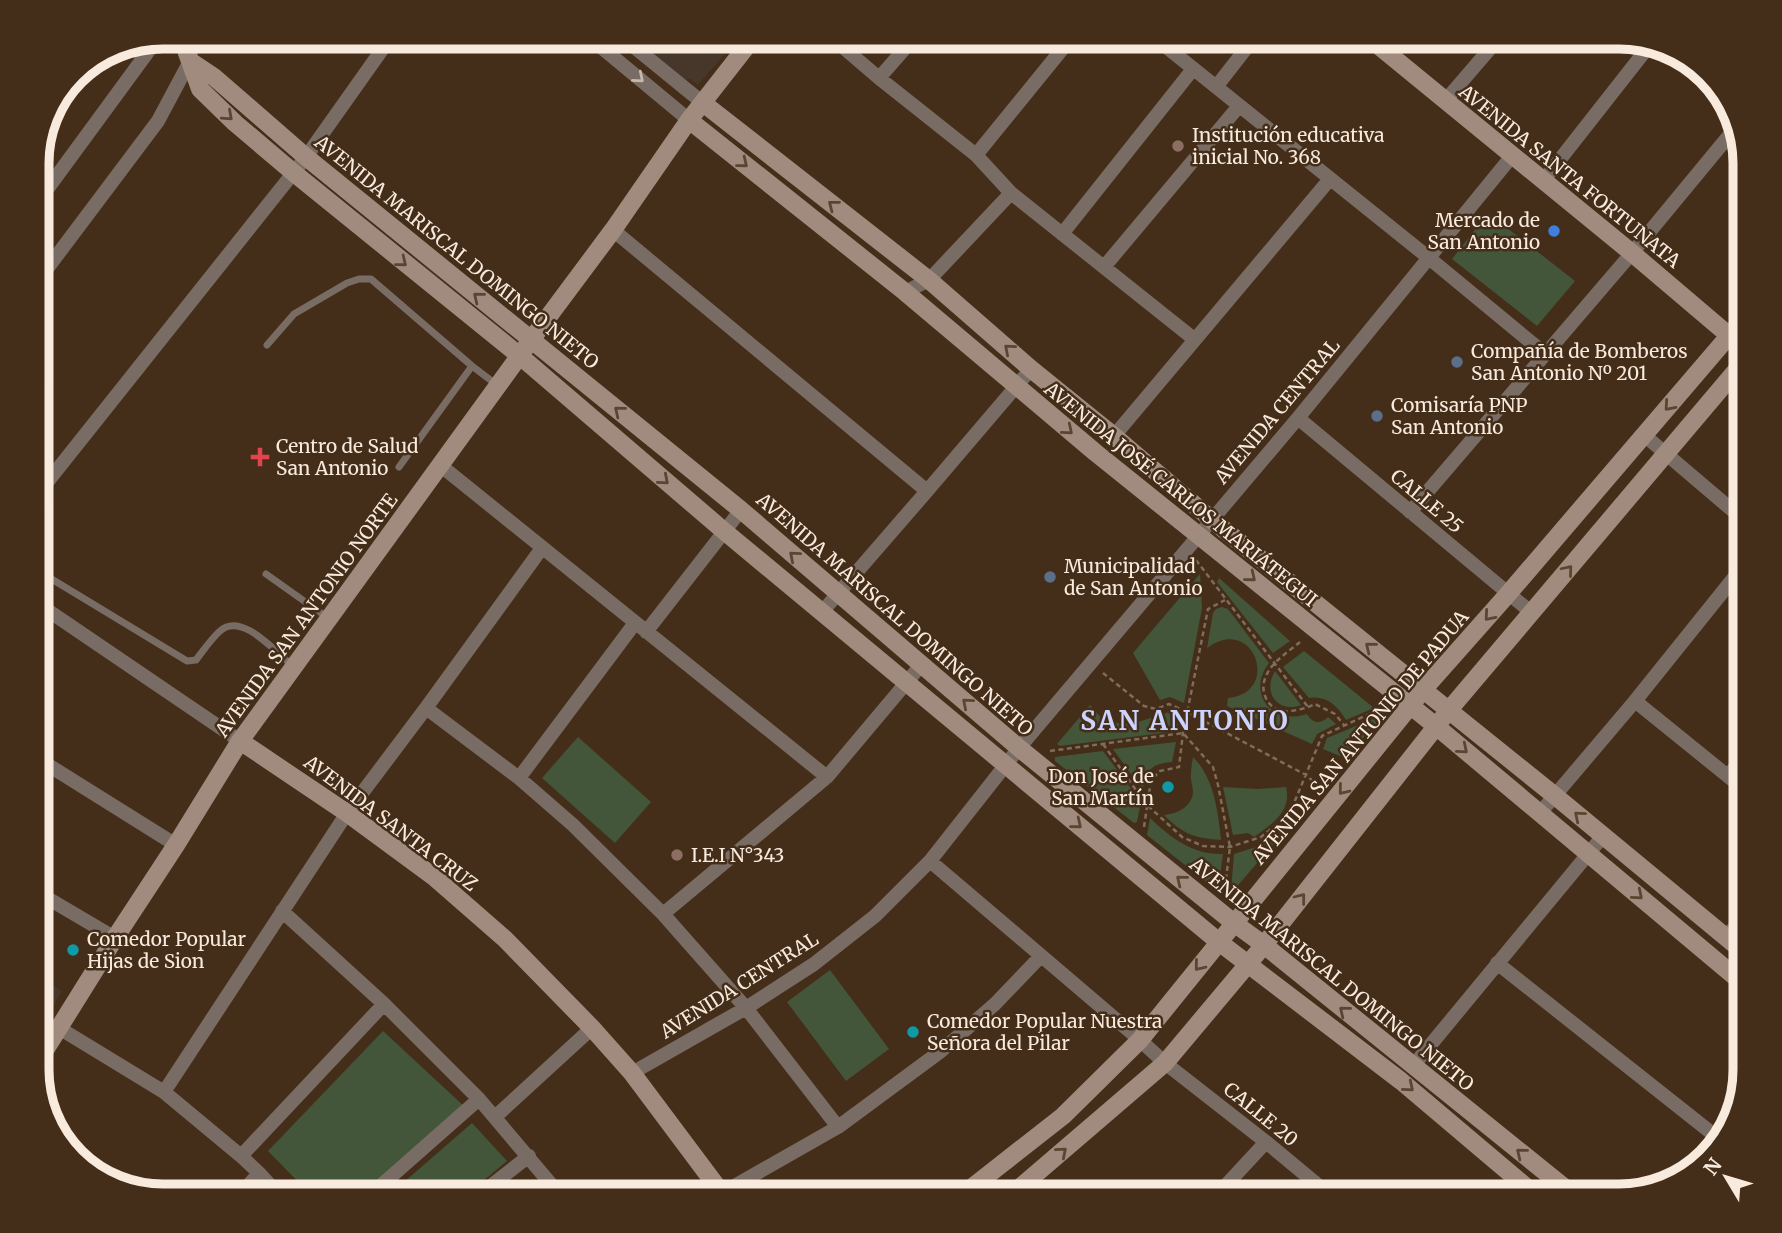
<svg xmlns="http://www.w3.org/2000/svg" width="1782" height="1233" viewBox="0 0 1782 1233" font-family="Merriweather,serif">
<style>
.education{fill:#47372b}
.green{fill:#435639}
.lines{fill:none;stroke-linecap:round;stroke-linejoin:round}
.path{stroke:#806c5a;stroke-width:2.5;stroke-dasharray:5 3.5;stroke-linecap:butt}
.lane{stroke:#796c64;stroke-width:7}
.street{stroke:#796c64;stroke-width:14}
.secondary{stroke:#a08b7e;stroke-width:18}
.oneway{stroke:#c6b8ad}
.oneway2{stroke:#5b4532}
.education-dot{fill:#8d6e63;stroke:#442e19;stroke-width:2.5}
.shop-dot{fill:#3f7fe0;stroke:#442e19;stroke-width:2.5}
.service-dot{fill:#5c6f8a;stroke:#442e19;stroke-width:2.5}
.health-dot{fill:#e0444e;stroke:#442e19;stroke-width:2.5}
.culture-dot{fill:#0f9aa8;stroke:#442e19;stroke-width:2.5}
.labels{text-anchor:middle;stroke-width:5;stroke-linejoin:round;paint-order:stroke}
.poi-label{font-size:19px;fill:#f9eade;stroke:#442e19;text-anchor:start}
.street-label{font-size:19px;fill:#f9eade;stroke:#442e19}
.district-label{font-size:26px;font-weight:bold;letter-spacing:2px;fill:#cbd3fe;stroke:#442e19}
.rim{fill:none;stroke:#f9eade;stroke-width:9}
</style>
<rect width="100%" height="100%" fill="#442e19"/>
<path class="education" d="M624,37h115l-41,48 -8,-6 -12,2z
M37,976l25,15 -25,41z"/>
<path class="green" d="M1488,213l87,68 -38,45 -85,-67z
M1200,574l2,34 -18,95 -14,-6 -10,3 -27,-47z
M1219,578l71,63 -17,12 -56,-71z
M1222,607l6,2 41,54c-23,30 3,63 38,51 5,9 13,11 21,3l8,7 -19,10 -5,10 -85,-38 1,-8c54,-5 26,-85 -21,-50l6,-35 3,-4z
M1304,651l70,57 -28,12c-8,-14 -20,-25 -37,-22l-26,-31z
M1275,671l26,34c-23,9 -39,-13 -26,-34z
M1090,705l15,17 27,2 40,-13 6,11v9l-118,15 -3,-2z
M1378,717l1,3 -34,38 -22,-9 4,-11z
M578,737l73,65 -36,41 -73,-65z
M1176,742l-4,20c-20,1 -29,10 -29,29l-30,-42z
M1103,751l38,51 -4,20 -3,1 -79,-62v-4z
M1193,757c21,21 25,54 28,83 -27,-2 -38,-6 -57,-25 13,-1 28,-8 29,-23 0,-6 -3,-12 -2,-18 0,-5 1,-11 2,-17z
M1223,787l35,2 28,-2c6,24 -14,37 -32,50l-6,-4 -15,2z
M1150,818c21,20 43,37 73,36l-5,37 -71,-56z
M1281,832l1,2 -49,57 -2,-1 3,-36 28,-9z
M830,970l59,79 -43,32 -59,-79z
M383,1031l84,78 -100,87h-55l-44,-45z
M472,1123l35,38 -42,35h-77z"/>
<g class="lines">
<path class="path" d="M1196,560l112,147
M1300,642c-13,11 -32,22 -36,40 -3,13 6,28 19,29 10,1 24,-3 32,-7l20,10 9,11
M1103,673l41,33 12,3 13,-5 18,8 119,63 17,15
M1103,744l43,60 36,33 21,9 27,1 31,-10 20,-16 13,-18 28,-67 62,-29
M1050,751l133,-18 30,34 5,18 12,62 -6,47
M1144,827l7,-47 9,-9 19,-4 4,-34 25,-124 17,-9"/>
<path class="lane" d="M267,345l27,-31 53,-31 12,-4h12l101,87 25,19
M399,467l73,-101
M266,574l62,44
M45,575l142,86 9,-1c7,-9 15,-21 24,-29 22,-20 56,22 73,35"/>
<path class="street" d="M589,37l100,83
M622,37l81,66
M831,37l48,41 97,77 35,38 183,146
M1154,37l275,221 115,95
M879,78l36,-41
M1216,87l39,-50
M1445,101l55,-64
M976,155l96,-118
M1543,181l106,-135
M37,203l121,-165
M613,230l314,261
M1062,234l131,-165
M1104,267l135,-161
M37,282l121,-161 32,-60 3,-24
M905,292l24,-12 82,-87
M1298,418l234,195
M1644,435l101,86
M1114,436l216,-257
M440,465l387,312
M37,495l269,-338 85,-120
M1410,512l222,-259 105,-127
M37,603l203,138
M822,612l105,-121 104,-122
M646,632l95,-122
M1635,701l110,89
M426,708l93,70 54,47 90,89 83,94 92,119
M37,758l139,87
M1728,776l17,-21
M519,778l116,-155
M1540,813l95,-112 110,-137
M930,861l210,179 25,23 101,79 65,54
M37,892l78,46
M282,911l102,93 95,95 82,97
M663,914l164,-137 95,-113
M1726,937l19,-22
M1497,963l226,179
M59,1028l105,64 77,64 18,17 21,23
M1413,1066l190,-230
M632,1073l114,-65 68,-44 61,-48 55,-55 89,-113 279,-330 214,-262
M164,1092l183,-279 79,-105 116,-160
M496,1116l96,-88
M241,1156l143,-152
M1025,1184l10,12
M722,1193l116,-66 103,-76 54,-47 46,-48
M239,1196l20,-23
M369,1196l110,-97
M478,1196l51,-40
M1216,1196l50,-54"/>
<path class="secondary" d="M179,37l4,5 17,47 35,34 59,50 226,183 204,175 495,411 182,139 136,115
M1368,37l264,216 113,96
M190,61l24,16 92,80 435,353 278,238 215,175 30,22 311,251
M703,103l226,177 102,89 83,67 97,83 343,276 191,158
M689,120l216,172 191,161 341,274 308,258
M240,741l107,72 87,64 71,62 87,89 40,45 92,123
M37,1063l78,-125 61,-93 64,-104 291,-401 82,-110 76,-110 65,-83
M961,1196l102,-80 77,-76 283,-350 85,-96 237,-277
M1010,1196l155,-133 99,-118 185,-235 296,-350"/>
</g>
<defs><path id="oneway-chevron" d="M-2-3.5L2.5 0L-2 3.5" fill="none" stroke-width="1.6" stroke-linecap="round" stroke-linejoin="round" transform="scale(1.75)"/></defs>
<use class="oneway" href="#oneway-chevron" transform="translate(639 78) rotate(40)"/>
<g class="oneway2">
<use href="#oneway-chevron" transform="translate(228 116) rotate(42)"/>
<use href="#oneway-chevron" transform="translate(743 163) rotate(39)"/>
<use href="#oneway-chevron" transform="translate(833 205) rotate(-142)"/>
<use href="#oneway-chevron" transform="translate(402 262) rotate(39)"/>
<use href="#oneway-chevron" transform="translate(478 297) rotate(-141)"/>
<use href="#oneway-chevron" transform="translate(1009 349) rotate(-139)"/>
<use href="#oneway-chevron" transform="translate(1669 406) rotate(131)"/>
<use href="#oneway-chevron" transform="translate(619 411) rotate(-141)"/>
<use href="#oneway-chevron" transform="translate(1068 430) rotate(40)"/>
<use href="#oneway-chevron" transform="translate(664 480) rotate(41)"/>
<use href="#oneway-chevron" transform="translate(794 556) rotate(-139)"/>
<use href="#oneway-chevron" transform="translate(1568 570) rotate(-50)"/>
<use href="#oneway-chevron" transform="translate(1251 577) rotate(39)"/>
<use href="#oneway-chevron" transform="translate(1489 616) rotate(131)"/>
<use href="#oneway-chevron" transform="translate(1370 647) rotate(-141)"/>
<use href="#oneway-chevron" transform="translate(967 703) rotate(-139)"/>
<use href="#oneway-chevron" transform="translate(1463 749) rotate(40)"/>
<use href="#oneway-chevron" transform="translate(1343 790) rotate(129)"/>
<use href="#oneway-chevron" transform="translate(1579 816) rotate(-140)"/>
<use href="#oneway-chevron" transform="translate(1077 824) rotate(39)"/>
<use href="#oneway-chevron" transform="translate(1181 880) rotate(-141)"/>
<use href="#oneway-chevron" transform="translate(1638 895) rotate(40)"/>
<use href="#oneway-chevron" transform="translate(1301 898) rotate(-52)"/>
<use href="#oneway-chevron" transform="translate(1199 966) rotate(129)"/>
<use href="#oneway-chevron" transform="translate(1344 1011) rotate(-141)"/>
<use href="#oneway-chevron" transform="translate(1409 1087) rotate(40)"/>
<use href="#oneway-chevron" transform="translate(1062 1152) rotate(-41)"/>
<use href="#oneway-chevron" transform="translate(1521 1153) rotate(-141)"/>
</g>
<g class="education-dot">
<circle cx="1178" cy="146" r="7"/>
<circle cx="677" cy="855" r="7"/>
</g>
<circle class="shop-dot" cx="1554" cy="231" r="7"/>
<g class="service-dot">
<circle cx="1457" cy="362" r="7"/>
<circle cx="1377" cy="416" r="7"/>
<circle cx="1050" cy="577" r="7"/>
</g>
<path class="health-dot" d="M256.5 446.5h7v7h7v7h-7v7h-7v-7h-7v-7h7z"/>
<g class="culture-dot">
<circle cx="1168" cy="787" r="7"/>
<circle cx="73" cy="950" r="7"/>
<circle cx="913" cy="1032" r="7"/>
</g>
<g class="labels">
<g class="poi-label">
<text x="1192" y="142">Institución educativa<tspan x="1192" dy="22">inicial No. 368</tspan></text>
<text x="1540" y="227" text-anchor="end">Mercado de<tspan x="1540" dy="22">San Antonio</tspan></text>
<text x="1471" y="358">Compañía de Bomberos<tspan x="1471" dy="22">San Antonio Nº 201</tspan></text>
<text x="1391" y="412">Comisaría PNP<tspan x="1391" dy="22">San Antonio</tspan></text>
<text x="276" y="453">Centro de Salud<tspan x="276" dy="22">San Antonio</tspan></text>
<text x="1064" y="573">Municipalidad<tspan x="1064" dy="22">de San Antonio</tspan></text>
<text x="1154" y="783" text-anchor="end">Don José de<tspan x="1154" dy="22">San Martín</tspan></text>
<text x="691" y="862">I.E.I N°343</text>
<text x="87" y="946">Comedor Popular<tspan x="87" dy="22">Hijas de Sion</tspan></text>
<text x="927" y="1028">Comedor Popular Nuestra<tspan x="927" dy="22">Señora del Pilar</tspan></text>
</g>
<g class="street-label">
<text transform="translate(1570 176) rotate(39)" y="7">AVENIDA SANTA FORTUNATA</text>
<text transform="translate(457 252) rotate(39)" y="7">AVENIDA MARISCAL DOMINGO NIETO</text>
<text transform="translate(1277 411) rotate(-50)" y="7">AVENIDA CENTRAL</text>
<text transform="translate(1181 494) rotate(39)" y="7">AVENIDA JOSÉ CARLOS MARIÁTEGUI</text>
<text transform="translate(1427 501) rotate(40)" y="7">CALLE 25</text>
<text transform="translate(895 614) rotate(41)" y="7">AVENIDA MARISCAL DOMINGO NIETO</text>
<text transform="translate(306 615) rotate(-54)" y="7">AVENIDA SAN ANTONIO NORTE</text>
<text transform="translate(1360 737) rotate(-50)" y="7">AVENIDA SAN ANTONIO DE PADUA</text>
<text transform="translate(391 823) rotate(37)" y="7">AVENIDA SANTA CRUZ</text>
<text transform="translate(1332 974) rotate(39)" y="7">AVENIDA MARISCAL DOMINGO NIETO</text>
<text transform="translate(739 985) rotate(-32)" y="7">AVENIDA CENTRAL</text>
<text transform="translate(1261 1114) rotate(39)" y="7">CALLE 20</text>
</g>
<g class="district-label">
<text x="1185" y="730">SAN ANTONIO</text>
</g>
</g>
<path d="M0 0H1782V1233H0ZM163 49H1619A114 114 0 0 1 1733 163V1070A114 114 0 0 1 1619 1184H163A114 114 0 0 1 49 1070V163A114 114 0 0 1 163 49Z" fill="#442e19" fill-rule="evenodd"/>
<path class="rim" d="M163 49H1619A114 114 0 0 1 1733 163V1070A114 114 0 0 1 1619 1184H163A114 114 0 0 1 49 1070V163A114 114 0 0 1 163 49Z"/>
<g transform="translate(1726 1177) rotate(308)" stroke="#442e19" stroke-width="5" paint-order="stroke">
<path d="M0-5L12 26L0 18L-12 26Z" fill="#f9eade"/>
<text y="-10" font-size="19" font-weight="bold" text-anchor="middle" fill="#f9eade">N</text>
</g>
</svg>
